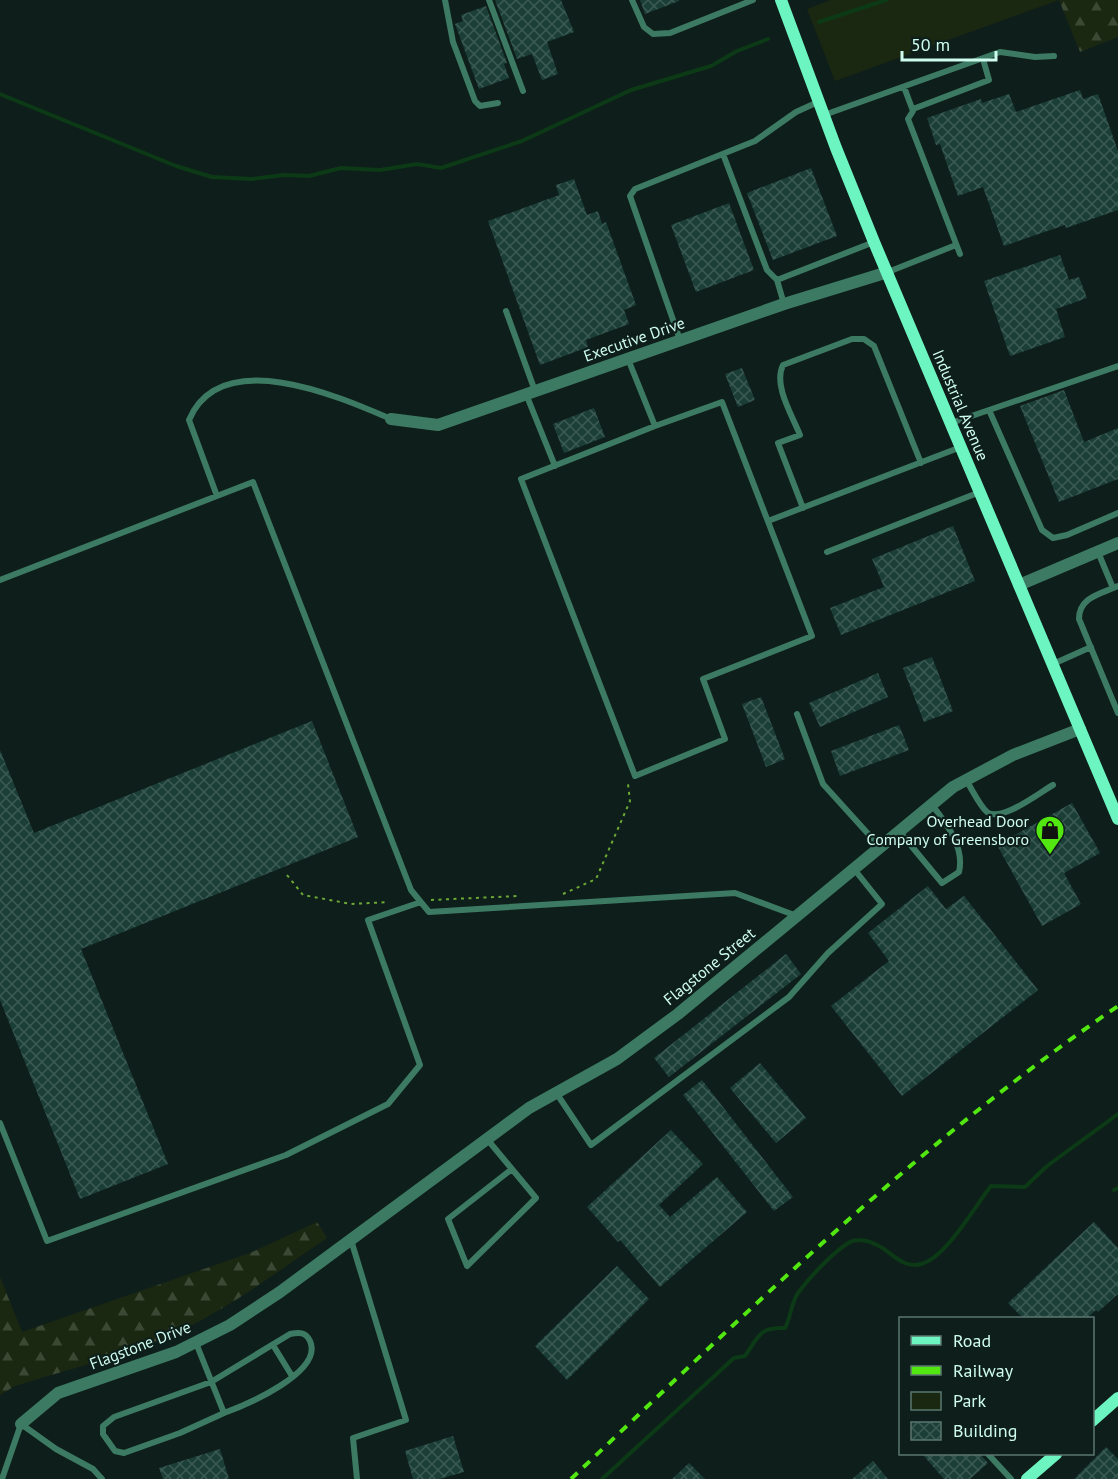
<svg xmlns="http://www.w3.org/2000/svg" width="1118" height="1479" viewBox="0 0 1118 1479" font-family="'PT Sans',sans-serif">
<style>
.green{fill:#1b2811}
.forest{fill:url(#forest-firs)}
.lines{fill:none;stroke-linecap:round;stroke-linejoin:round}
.stream{stroke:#0c3916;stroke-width:4}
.building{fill:url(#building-cross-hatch)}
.path{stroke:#6ca936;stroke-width:2;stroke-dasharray:3 4.5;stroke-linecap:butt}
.lane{stroke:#3c7a63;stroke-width:6}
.street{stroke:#3c7a63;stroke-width:12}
.secondary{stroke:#6cf5c0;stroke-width:12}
.rail{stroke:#52e710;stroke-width:4;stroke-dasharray:9 8;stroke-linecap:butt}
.labels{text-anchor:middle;stroke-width:4.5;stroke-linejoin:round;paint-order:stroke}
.street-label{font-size:16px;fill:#cefcee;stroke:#0e1e1a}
.poi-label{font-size:16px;fill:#cefcee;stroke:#0e1e1a;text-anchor:end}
</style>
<defs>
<pattern id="forest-firs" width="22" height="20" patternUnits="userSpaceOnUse" patternTransform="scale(1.5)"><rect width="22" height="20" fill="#1b2811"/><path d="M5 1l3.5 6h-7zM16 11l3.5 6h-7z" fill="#3b4834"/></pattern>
<pattern id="building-cross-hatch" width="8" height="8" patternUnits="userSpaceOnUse" patternTransform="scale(1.5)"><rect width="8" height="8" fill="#1b3e37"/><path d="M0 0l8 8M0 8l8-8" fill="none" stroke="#3b5b54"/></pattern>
</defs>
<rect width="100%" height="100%" fill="#0e1e1a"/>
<path class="green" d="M831,0h228l-224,81 -28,-72z"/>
<path class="forest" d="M1059,0h59v37l-38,15z
M317,1222l10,16c-46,31 -92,66 -143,91 -53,26 -113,39 -169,57l-15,9v-118l22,55 228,-79z"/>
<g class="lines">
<path class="stream" d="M819,22l67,-22
M0,94l176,72 36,11 40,2 32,-4 25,1 32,-8 39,2 37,-6 24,4 81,-27 109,-51 80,-24 26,-15 31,-12
M1114,1190l4,-2
M602,1479l132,-121 11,-2c14,-20 14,-29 40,-28 6,-11 6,-25 13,-35 11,-15 36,-42 52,-51 8,-4 20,-1 27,3 15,7 25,24 44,19 25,-6 54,-58 70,-78l34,1 22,-21 71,-52"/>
</g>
<path class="building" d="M495,0h66l13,32 -27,10 11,32 -16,6 -10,-26 -15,5z
M640,0h39v1l-34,13z
M486,6l21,57 -3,1 5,14 -30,11 -24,-65 8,-3 -2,-6z
M1080,90l3,9 15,-5 20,57v59l-52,18 -1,-3 -61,21 -21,-59 -25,9 -18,-52 -4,1 -9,-27 54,-19 1,4 27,-9 7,18z
M811,168l26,68 -64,24 -26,-67z
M574,179l13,36 11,-4 4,13 4,-2 30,83 -12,5 5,14 -43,16 2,7 -48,18 -52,-144 71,-26 -3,-10z
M729,203l25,67 -58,22 -25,-67z
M1060,255l9,25 10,-3 8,21 -31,11 9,28 -55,19 -26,-75z
M742,368l13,32 -17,7 -13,-33z
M1064,390l20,52 34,-14v51l-59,23 -39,-96z
M594,408l11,29 -41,16 -11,-29z
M953,526l22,55 -134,54 -11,-27 54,-21 -12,-28z
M932,657l21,54 -29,11 -21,-54z
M878,673l10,24 -68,30 -11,-24z
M761,697l24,62 -19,8 -24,-63z
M312,721l46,116 -277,112 87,215 -88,35 -80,-199v-250l34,83z
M899,725l10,25 -69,26 -9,-25z
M1072,803l28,50 -36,20 17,31 -39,22 -45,-81z
M928,886l18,23 18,-13 74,94 -136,106 -71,-90 58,-45 -21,-28z
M786,954l15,20 -132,103 -15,-19z
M760,1063l46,55 -30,25 -46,-55z
M702,1080l91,117 -19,14 -91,-116z
M671,1130l32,34 -44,41 11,12 47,-40 30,35 -87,75 -40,-47 -2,2 -31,-35z
M1094,1222l24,26v46l-20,18 -2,-2 -9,8h-64l-15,-15z
M617,1266l32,33 -82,81 -32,-34z
M453,1436l11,36 -25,7h-26l-8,-28z
M1106,1447l12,12v20h-44z
M220,1449l9,30h-66l-4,-11z
M922,1454h58l8,9 -18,16h-26z
M873,1461l15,18h-36z
M689,1463l16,16h-33z"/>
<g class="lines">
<path class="path" d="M287,875l16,20 48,9 38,-2
M563,894l33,-15 34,-78 -2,-17
M431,900l87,-4"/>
<path class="lane" d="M445,0l8,42 22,59 5,5 18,-3
M489,0l34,91
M632,0l12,27 9,7 17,-1 83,-33
M904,87l9,24 -5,8 52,135
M913,109l76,-29 -6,-21
M824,115l176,-63 35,5 19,-1
M723,154l44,116 10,10
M888,272l68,-27
M784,304l-7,-24 97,-38
M506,311l29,80
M680,340l-50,-144 5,-7 120,-48 41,-29 22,-10
M628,359l27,67 67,-24 90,234 -109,43 22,60 -90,37 -114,-297 134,-53
M526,394l29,72
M989,410l53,120 11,8 14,-3 51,-22
M951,423l167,-57
M217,496l-28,-76c32,-75 149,-24 202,-1
M803,508l-25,-65 22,-8c-8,-20 -27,-50 -17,-70l69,-26h12l10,7 47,117
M768,521l193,-74
M827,552l153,-60
M1098,552l15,36
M0,580l253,-98 158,408 18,22 306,-19 62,23
M1118,586c-17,8 -39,11 -39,33l39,94
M1053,664l38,-17
M797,714l26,70 57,63
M966,780c6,9 13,25 21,32 14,11 53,-20 66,-27
M899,831l43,52 17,-11c6,-25 -13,-49 -27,-67
M557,1094l34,51 198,-148 39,-44 54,-49 -28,-35
M0,1123l47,118 239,-86 102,-51 32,-39 -52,-145 53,-18
M487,1139l49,59 -69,68 -19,-47 64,-50
M351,1240l55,180 -53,18 4,41
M196,1343l28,70 -44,20 -56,20 -9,-2 -12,-17v-8l11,-9 97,-35 79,-48c9,-2 16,-2 20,7 14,31 -64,64 -86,72
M273,1345l19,31
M988,1454l23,25
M2,1479l19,-55 35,25 37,20 9,10"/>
<path class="street" d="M391,419l47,6 346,-121 104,-32
M1019,585l99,-42
M21,1424l37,-31 118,-41 54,-27 50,-33 249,-184 88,-49 61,-45 275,-227 60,-32 67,-26"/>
<path class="secondary" d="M781,0l55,148 38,94 244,577
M1092,1421l26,-23
M1027,1479l29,-25"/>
<path class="rail" d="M571,1479c175,-166 347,-336 547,-473"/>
</g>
<defs>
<g id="shop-pin" transform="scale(1.5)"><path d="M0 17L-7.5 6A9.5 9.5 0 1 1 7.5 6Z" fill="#52e710" stroke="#0e1e1a"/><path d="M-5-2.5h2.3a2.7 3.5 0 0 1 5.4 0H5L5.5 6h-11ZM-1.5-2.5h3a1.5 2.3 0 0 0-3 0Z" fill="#111"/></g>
</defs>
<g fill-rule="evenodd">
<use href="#shop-pin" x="1050" y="830"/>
</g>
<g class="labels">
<g class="street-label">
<text transform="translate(634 339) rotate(-19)" y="6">Executive Drive</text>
<text transform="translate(961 405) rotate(67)" y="6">Industrial Avenue</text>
<text transform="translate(709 966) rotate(-39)" y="6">Flagstone Street</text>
<text transform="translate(140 1345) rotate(-21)" y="6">Flagstone Drive</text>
</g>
<g class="poi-label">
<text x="1029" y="827">Overhead Door<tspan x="1029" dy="18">Company of Greensboro</tspan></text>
</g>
</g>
<rect x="899" y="1317" width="195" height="138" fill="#0e1e1a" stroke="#5b776f" stroke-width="1.5"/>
<rect x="911" y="1336" width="30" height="9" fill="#6cf5c0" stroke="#5b776f" stroke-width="1.5"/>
<text x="953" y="1347" font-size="18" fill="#cefcee">Road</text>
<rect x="911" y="1366" width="30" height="9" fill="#52e710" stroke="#5b776f" stroke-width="1.5"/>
<text x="953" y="1377" font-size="18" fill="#cefcee">Railway</text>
<rect x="911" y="1392" width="30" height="18" fill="#1b2811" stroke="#5b776f" stroke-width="1.5"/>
<text x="953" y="1407" font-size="18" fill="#cefcee">Park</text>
<rect x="911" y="1422" width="30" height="18" fill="url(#building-cross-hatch)" stroke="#5b776f" stroke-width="1.5"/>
<text x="953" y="1437" font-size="18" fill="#cefcee">Building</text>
<path d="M902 51v9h94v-9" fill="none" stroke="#cefcee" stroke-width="3"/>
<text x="911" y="51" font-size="18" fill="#cefcee" stroke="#0e1e1a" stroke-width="4.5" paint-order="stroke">50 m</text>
</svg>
